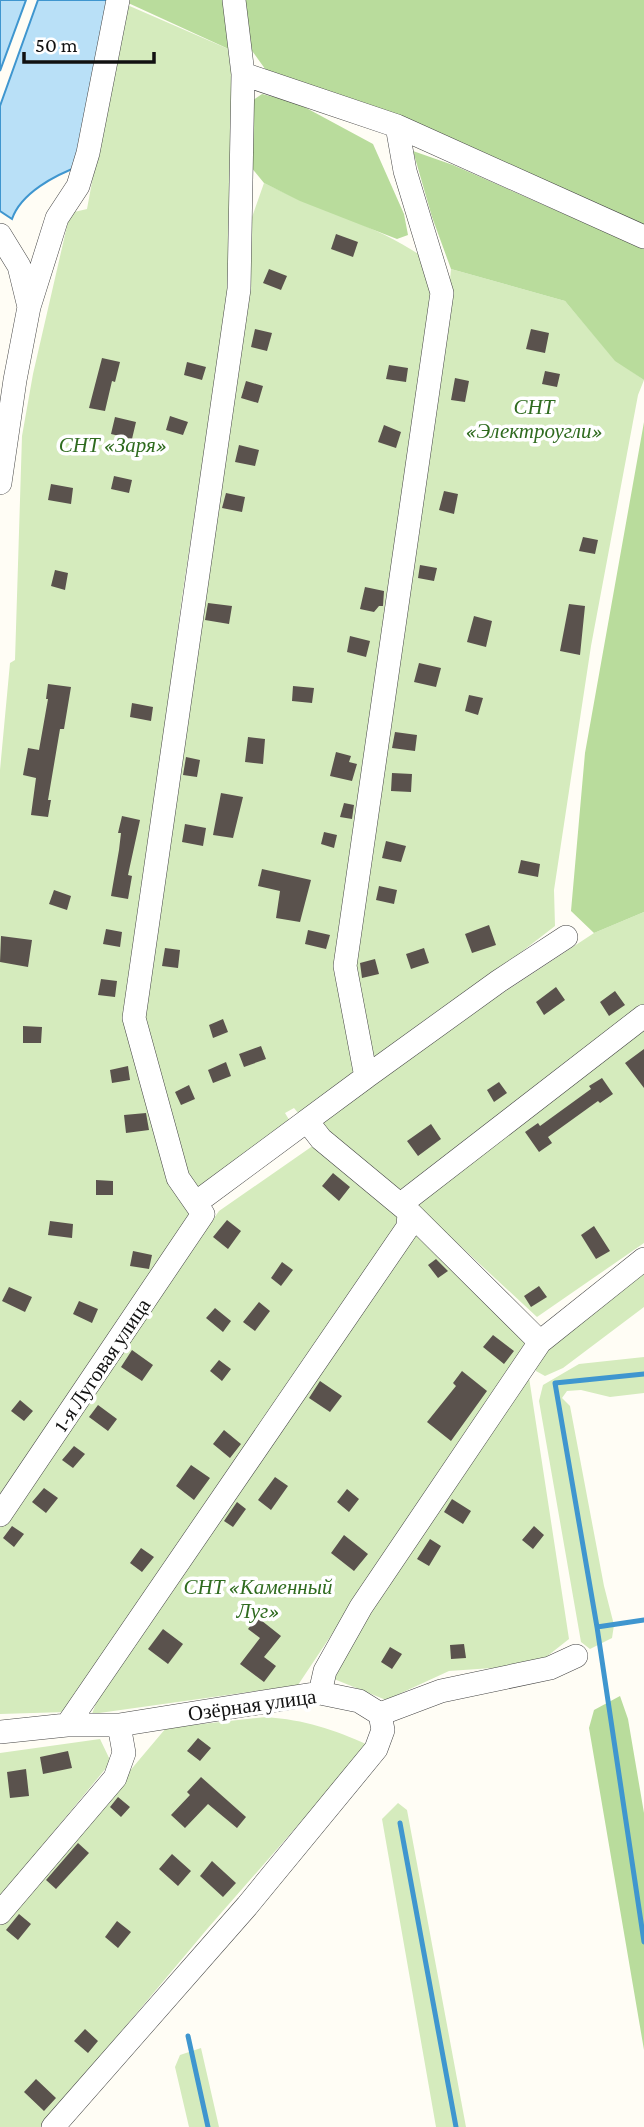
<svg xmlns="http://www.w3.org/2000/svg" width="644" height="2127" viewBox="0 0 644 2127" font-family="'Crimson Pro',serif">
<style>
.green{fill:#d5ebbd}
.forest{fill:#b9dc9c}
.water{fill:#b9e0f7;stroke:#3f96cf;stroke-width:2}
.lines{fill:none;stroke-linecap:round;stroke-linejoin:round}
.stream{stroke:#3f96cf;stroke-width:5}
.building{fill:#5a524d}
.minor-casing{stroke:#444;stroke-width:24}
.minor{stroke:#fff;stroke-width:23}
.labels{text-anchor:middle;stroke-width:7;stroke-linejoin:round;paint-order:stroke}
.park-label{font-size:21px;font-style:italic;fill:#2f6b1f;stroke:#fff}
.street-label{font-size:21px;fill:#111;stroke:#fff}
</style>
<rect width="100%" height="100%" fill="#fffdf5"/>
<path class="green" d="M125,4l108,47 -4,237 -47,309 -55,422 70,193 -197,282v-724l10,-107 5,-3 7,-224 11,-62 37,-161 17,-4z
M264,183c52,26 111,41 159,74l9,44 -95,658 21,117 -59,38 -5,-6 -9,5 6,10 -94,66 -10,-11 -48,-162 112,-796z
M451,269l114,32 50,59 29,20 -6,15 -47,251 -37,244 1,36 -139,107 -44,29 -20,-101 91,-603z
M644,912v93l-247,187 -82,-70 62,-46 217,-143z
M644,1024v219l-107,74 -123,-114z
M314,1145l84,68 3,8 -335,491 -66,2v-191l219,-312z
M415,1230l118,110 -31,39 -204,306 -206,29 15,-41z
M644,1271v36l-81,61 -18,8 -9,-5 -1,-4 20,-31z
M644,1357v36l-34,4 -29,-7 -14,1 -5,7 8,8 34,180 10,39 -2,13 -22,11 -9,-7 -42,-241 4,-16 36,-21z
M528,1371l41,268 -33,26 -87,6 -63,29 -52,-21 31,-58z
M266,1717c39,3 67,12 102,28l-160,183 -167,199h-41v-202l166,-197z
M100,1739l11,23 -111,135v-144z
M398,1803l9,7 59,317h-30l-54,-308z
M201,2048l18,79h-30l-14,-60 5,-12z"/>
<path class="forest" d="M126,0h101l6,51 -107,-49z
M242,0h402v228l-376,-155 -18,-25z
M262,94l35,9 76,41 31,70 4,21 -11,4 -97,-38 -36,-18 -13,-16 1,-66z
M413,151l40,14 191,84v131l-29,-19 -50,-60 -114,-32 -19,-52z
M644,422v490l-50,21 -23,-22 14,-158z
M620,1696l8,23 16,94v237l-55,-322 5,-18z"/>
<path class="water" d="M0,0h26l-26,71z
M38,0h70l-28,166c-25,9 -59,27 -68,53l-12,-8v-105z"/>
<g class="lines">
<path class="stream" d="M644,1374l-89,9 42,244 47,315
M597,1627l47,-7
M400,1823l56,304
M188,2036l20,91"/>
</g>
<path class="building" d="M336,234l22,8 -5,15 -22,-8z
M269,269l18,7 -6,14 -18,-7z
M255,329l17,4 -5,18 -16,-4z
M531,329l18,4 -4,20 -19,-4z
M102,358l18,4 -5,20 -3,-1 -7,30 -16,-3z
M187,362l19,5 -4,13 -18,-5z
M389,365l19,3 -2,14 -20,-3z
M545,371l15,3 -3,13 -15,-3z
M455,378l14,3 -4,21 -14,-2z
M246,381l17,5 -5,17 -17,-5z
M170,416l18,6 -5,13 -17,-5z
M115,417l21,5 -4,17 -21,-5z
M384,425l17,7 -5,16 -18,-6z
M239,445l20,5 -4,16 -20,-4z
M114,476l18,4 -3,13 -18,-4z
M51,484l22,4 -2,16 -23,-4z
M444,491l14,3 -4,20 -15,-4z
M226,493l19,4 -3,15 -20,-4z
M583,537l15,3 -3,14 -16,-3z
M420,565l17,3 -3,13 -16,-3z
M55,570l13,3 -3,17 -14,-4z
M365,587l19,4 -1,15h-4l-5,6 -14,-3z
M208,603l24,3 -3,18 -24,-4z
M569,604l16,2 -5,49 -20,-4z
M474,616l18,5 -6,26 -19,-5z
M350,636l20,5 -4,16 -19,-5z
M419,663l22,5 -5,19 -22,-5z
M48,684l23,3 -7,42h-4l-12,71h3l-3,17 -17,-2 5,-37 -13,-3 5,-27 11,2 9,-51h-2z
M293,686l21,2 -2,15 -20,-2z
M469,695l14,3 -5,17 -13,-4z
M132,703l21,4 -2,14 -21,-4z
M395,732l22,3 -2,16 -23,-3z
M248,737l17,2 -2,25 -18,-2z
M336,752l15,4 -2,6 8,2 -5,17 -22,-5z
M186,757l14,3 -3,17 -14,-2z
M392,773l20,1 -1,18 -20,-1z
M221,793l22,4 -10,41 -20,-3z
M344,803l10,2 -2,14 -12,-2z
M122,816l18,4 -12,55 4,1 -4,23 -17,-3 8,-46 2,-17h-3z
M185,824l21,4 -3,18 -21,-4z
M324,832l13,3 -3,13 -13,-4z
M386,841l20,5 -5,16 -19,-4z
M521,860l19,4 -2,13 -20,-4z
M262,869l49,11 -11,42 -24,-4 4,-27 -22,-5z
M379,886l18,4 -3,14 -18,-4z
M54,890l17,6 -4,14 -18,-6z
M489,925l7,20 -24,8 -7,-19z
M106,929l16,3 -2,15 -17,-3z
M308,930l22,5 -4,14 -21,-5z
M1,936l31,4 -4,27 -28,-5z
M165,948l15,2 -2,18 -16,-2z
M424,948l5,15 -18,6 -5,-15z
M375,959l4,15 -17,4 -2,-15z
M101,979l16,2 -2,16 -17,-2z
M556,987l9,13 -21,15 -8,-13z
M615,991l10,14 -16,11 -9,-14z
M223,1019l5,13 -15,6 -4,-13z
M23,1026l19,1 -1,16h-18z
M261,1046l5,13 -22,8 -5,-13z
M644,1049v39l-19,-25z
M226,1062l5,14 -18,7 -5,-13z
M128,1066l2,14 -18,3 -2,-13z
M602,1078l11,16 -13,9 -2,-2 -50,36 4,6 -13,9 -14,-20 13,-9 2,3 51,-37 -2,-3z
M499,1082l8,11 -13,9 -7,-12z
M189,1085l6,14 -14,6 -6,-13z
M146,1113l3,17 -23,3 -2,-18z
M431,1124l10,15 -23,17 -11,-15z
M333,1173l17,14 -11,14 -17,-15z
M96,1180l17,1v14h-17z
M227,1220l14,11 -13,18 -15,-12z
M50,1221l23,3 -1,14 -24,-3z
M594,1226l16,25 -14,8 -15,-24z
M133,1251l19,4 -3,14 -19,-3z
M436,1259l12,12 -10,7 -10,-13z
M282,1262l11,8 -12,16 -10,-8z
M539,1286l8,11 -16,10 -7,-11z
M9,1287l23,10 -7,15 -23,-11z
M79,1301l19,8 -6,14 -19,-9z
M259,1302l11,9 -15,20 -12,-9z
M215,1308l16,13 -8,11 -17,-14z
M493,1335l21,16 -10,13 -21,-17z
M132,1350l21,15 -11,16 -21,-14z
M219,1360l12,9 -9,12 -12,-10z
M462,1371l25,20 -36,50 -24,-19 29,-36 -3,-3z
M320,1381l22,15 -12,16 -21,-14z
M20,1400l13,11 -9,10 -13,-10z
M98,1405l19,14 -9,12 -19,-14z
M224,1430l17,14 -11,14 -17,-14z
M74,1446l11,8 -12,14 -11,-8z
M191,1465l19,13 -16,22 -18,-14z
M275,1477l13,9 -17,24 -13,-10z
M44,1488l14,10 -12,15 -14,-11z
M347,1489l12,10 -10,13 -12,-10z
M452,1499l19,12 -8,13 -19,-12z
M237,1502l9,7 -13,18 -9,-6z
M12,1526l12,8 -10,13 -11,-9z
M534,1526l10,9 -11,14 -11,-9z
M344,1535l24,19 -14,17 -23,-18z
M430,1539l11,7 -12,20 -12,-7z
M141,1548l13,9 -12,15 -12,-9z
M257,1617l24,19 -17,21 12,9 -12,16 -24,-18 20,-26 -12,-9z
M163,1629l20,15 -15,20 -20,-15z
M464,1644l2,14 -15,1 -1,-14z
M390,1647l12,7 -10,15 -11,-7z
M198,1738l13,10 -11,13 -13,-10z
M68,1751l4,17 -29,6 -3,-17z
M26,1769l3,27 -19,2 -3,-26z
M201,1777l45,40 -9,11 -29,-24 -23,24 -14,-13 19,-20 -3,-3z
M118,1797l12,10 -9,10 -11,-10z
M78,1843l11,10 -33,36 -10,-9z
M172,1854l19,17 -13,15 -19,-17z
M212,1861l24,22 -13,14 -23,-21z
M19,1914l12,10 -13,16 -12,-10z
M117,1921l14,11 -13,16 -13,-11z
M85,2029l13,12 -10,12 -14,-12z
M36,2079l20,19 -12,13 -20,-19z"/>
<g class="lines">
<g class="minor-casing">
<path id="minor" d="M234,0l9,74 154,52 247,111
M0,235l19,31 10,41
M0,483l15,-103 14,-73 28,-89 21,-32 10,-33 30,-153
M366,1077l133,-96 67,-44
M197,1202l169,-125 -21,-111 97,-673 -37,-122 -8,-45
M401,1204l243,-188
M409,1212l131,130
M0,1515l203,-301 -25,-36 -44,-160 105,-729 4,-215
M320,1693l5,-22 36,-64 179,-265 104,-83
M380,1714l61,-23 109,-23 26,-12
M67,1725l341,-498 1,-15 -88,-73 -14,-18
M0,1732l67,-7h52l201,-32 39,8 21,13
M0,1913l115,-135 9,-25 -5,-28
M53,2127l194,-221 129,-157 7,-19 -3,-16"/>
</g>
<use href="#minor" class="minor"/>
</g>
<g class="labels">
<g class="park-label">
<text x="534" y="414">СНТ<tspan x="534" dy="24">«Электроугли»</tspan></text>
<text x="113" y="452">СНТ «Заря»</text>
<text x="258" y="1594">СНТ «Каменный<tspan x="258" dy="24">Луг»</tspan></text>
</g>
<g class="street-label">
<text transform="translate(102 1365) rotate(-56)" y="7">1-я Луговая улица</text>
<text transform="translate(252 1705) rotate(-8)" y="7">Озёрная улица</text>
</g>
</g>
<path d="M24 52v10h130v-10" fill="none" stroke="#111111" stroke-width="3.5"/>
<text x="35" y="52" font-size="21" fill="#111111" stroke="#ffffff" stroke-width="5" paint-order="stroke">50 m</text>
</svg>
